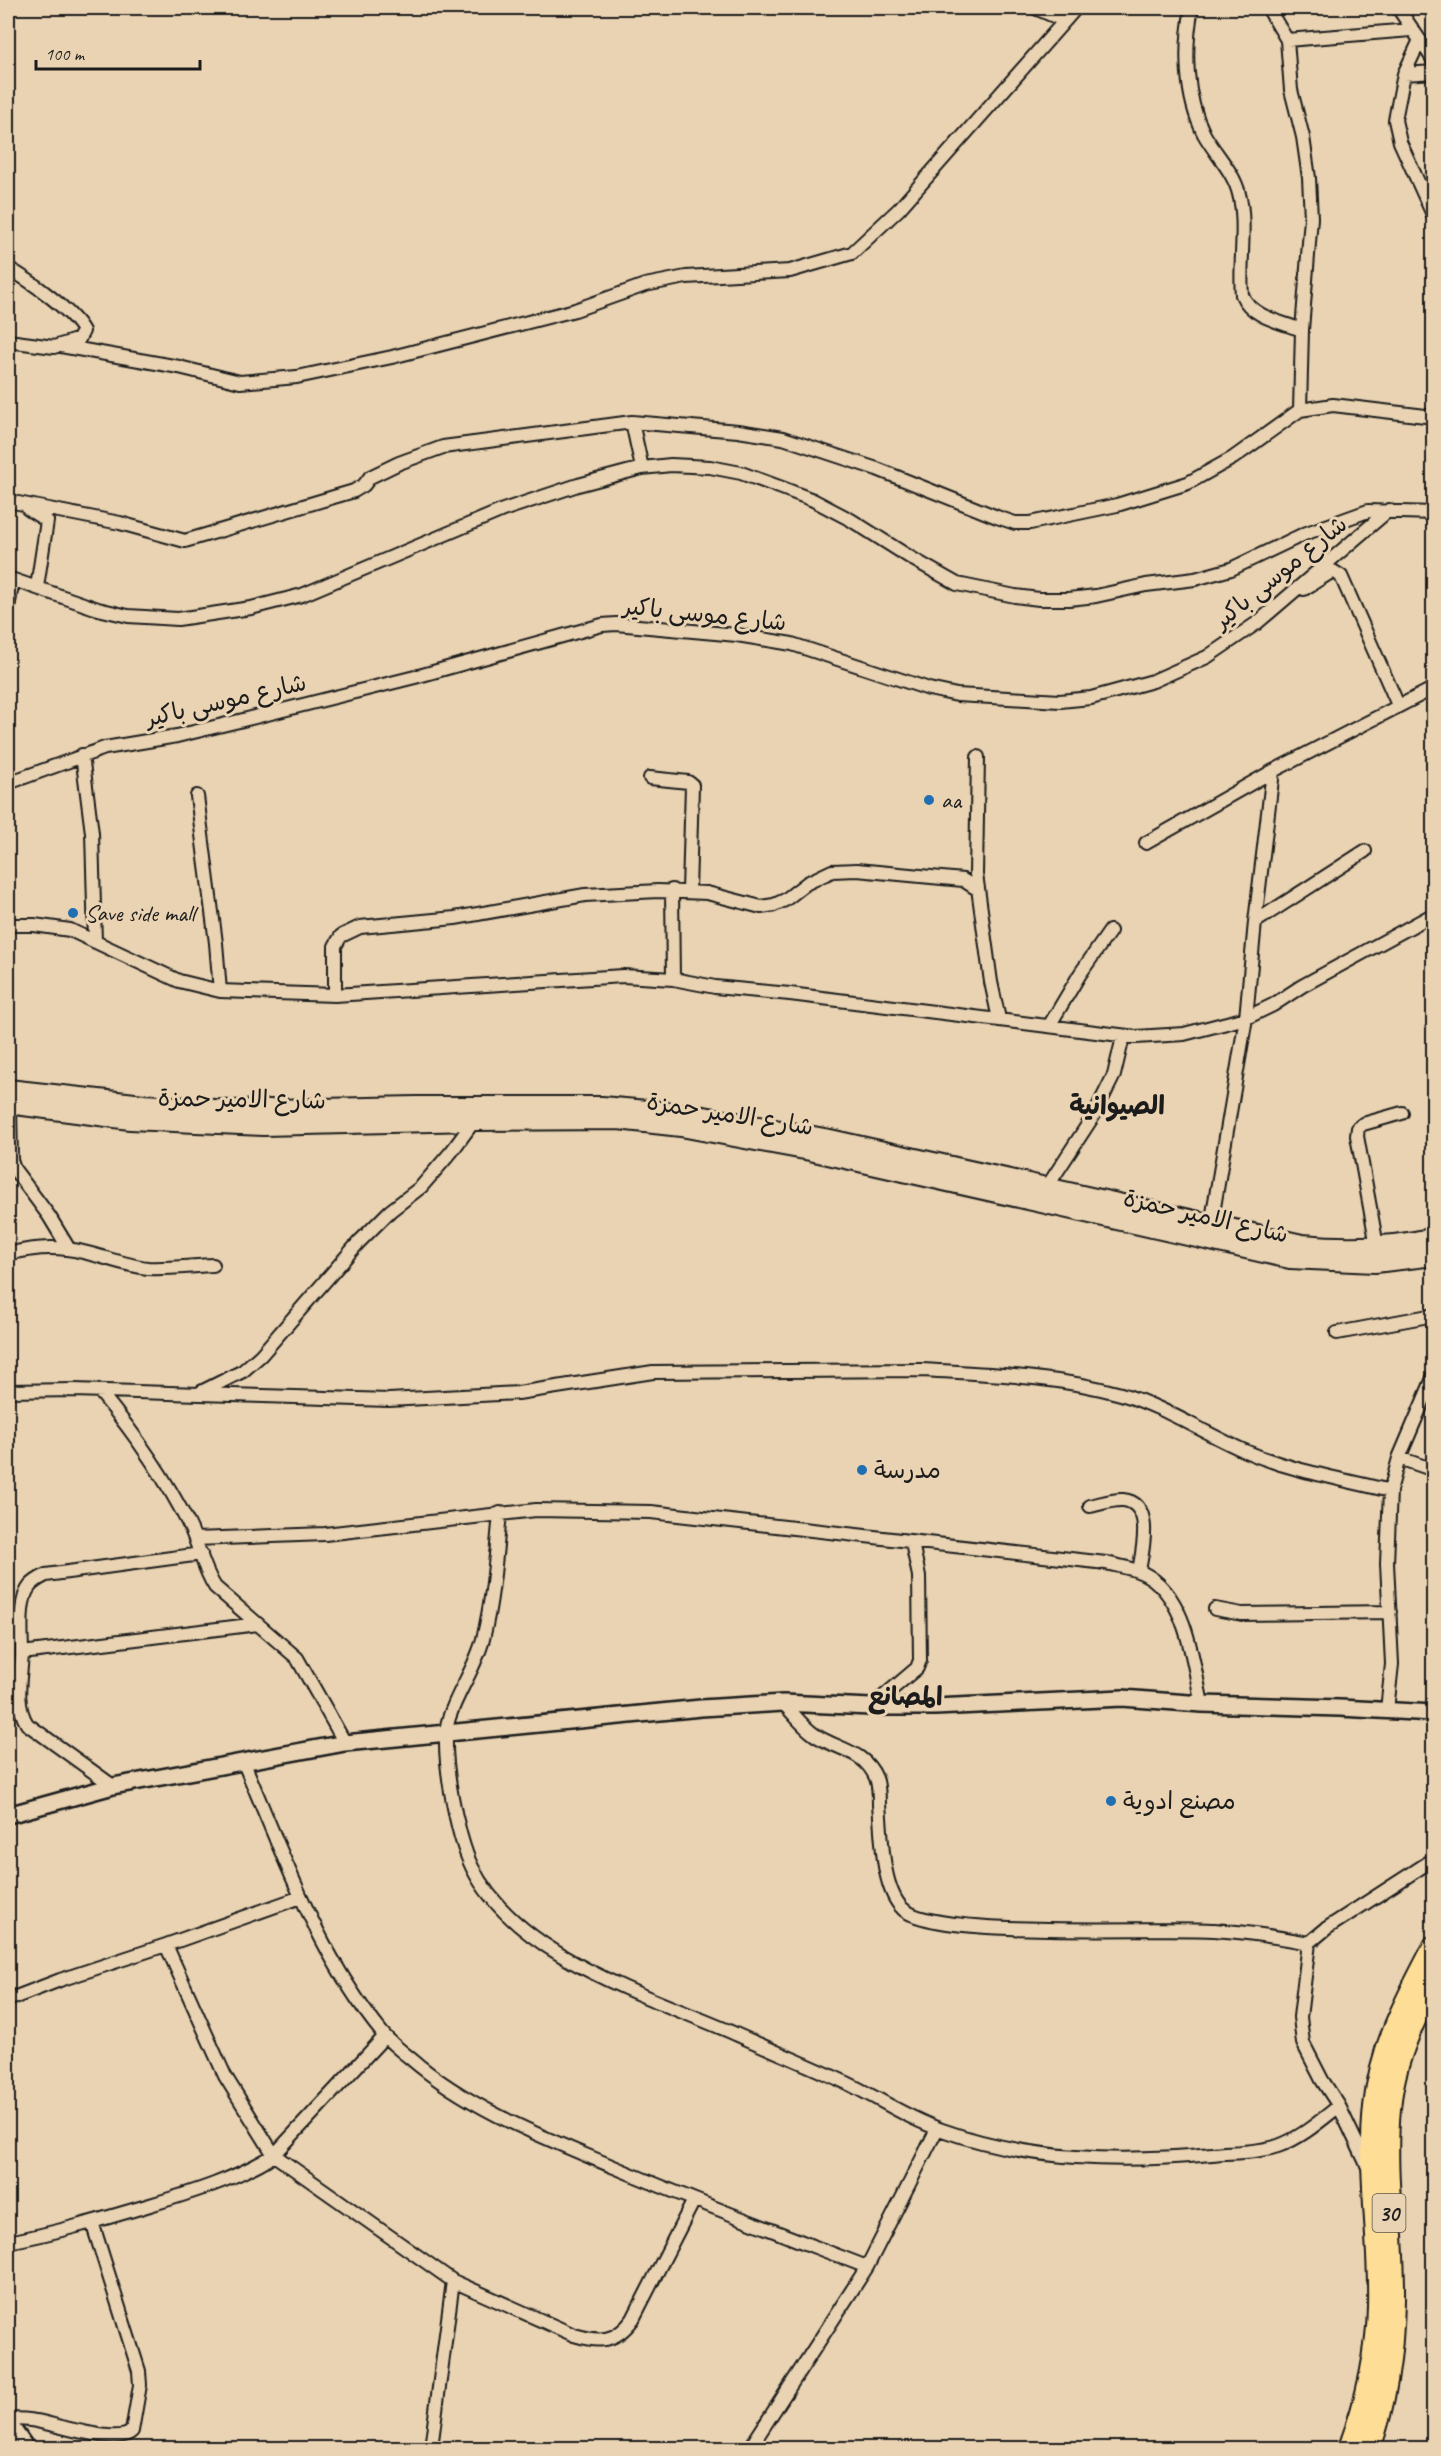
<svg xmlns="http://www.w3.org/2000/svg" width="1441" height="2456" viewBox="0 0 1441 2456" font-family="Caveat,'Playpen Sans Arabic',sans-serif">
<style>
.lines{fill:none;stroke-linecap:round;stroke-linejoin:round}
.minor-casing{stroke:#1c1c1c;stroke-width:16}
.tertiary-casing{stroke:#1c1c1c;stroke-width:20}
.secondary-casing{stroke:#1c1c1c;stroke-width:22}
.primary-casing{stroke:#1c1c1c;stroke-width:24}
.minor{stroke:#e9d3b2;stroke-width:12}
.tertiary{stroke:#e9d3b2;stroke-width:15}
.secondary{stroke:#e9d3b2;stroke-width:18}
.primary{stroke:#fedd96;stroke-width:20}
.poi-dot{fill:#1f6fb2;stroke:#e9d3b2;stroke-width:2}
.labels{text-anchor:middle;stroke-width:6;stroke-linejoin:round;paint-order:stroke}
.shield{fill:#e9d3b2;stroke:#5a5349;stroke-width:1.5}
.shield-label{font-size:22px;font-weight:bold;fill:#1c1c1c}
.street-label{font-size:24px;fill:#1c1c1c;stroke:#e9d3b2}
.poi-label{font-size:24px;fill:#1c1c1c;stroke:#e9d3b2;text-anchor:start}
.neighbourhood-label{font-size:26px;font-weight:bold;fill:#1c1c1c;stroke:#e9d3b2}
</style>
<rect width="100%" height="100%" fill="#e9d3b2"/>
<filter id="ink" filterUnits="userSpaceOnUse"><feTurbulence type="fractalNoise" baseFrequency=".0167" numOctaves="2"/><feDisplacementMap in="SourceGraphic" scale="12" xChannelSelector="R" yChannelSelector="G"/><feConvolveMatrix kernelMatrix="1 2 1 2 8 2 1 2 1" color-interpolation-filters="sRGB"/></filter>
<g filter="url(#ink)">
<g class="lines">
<g class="minor-casing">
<path id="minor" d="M1035,8l28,12
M1192,8c-8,40 -7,89 12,126 11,20 30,38 35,60 8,29 0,70 3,101 9,22 39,27 60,35
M1268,8l19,32 4,50 12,47 6,41 2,40 -9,112 -2,80
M1398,8l36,53
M1287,40l124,-10
M1420,40l-16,34 -9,46 5,22 34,75
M1404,74l30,-2
M8,268c21,12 64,42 75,63l-4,8 -25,8 -46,-6
M61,346l118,21 61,15 57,-5 95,-20 183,-47 70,-25 41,-8 104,-6 62,-18 47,-44 177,-201
M632,422l10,46
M8,501l112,22 65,18 169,-50 10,-6 6,-8 29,-14 44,-16 189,-25 106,9 45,7 94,31 120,48 18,6h15l87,-18 71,-22 45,-25 67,-48 33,-5 101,12
M28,509l19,12 -10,66
M8,578l90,31 30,7 50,3 73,-11 51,-13 201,-85 75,-25 64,-17 29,-3 39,2 31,6 41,15 31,12 38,20 60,38 46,26 58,12 24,3h30l27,-3 50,-11 49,-6 36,-10 73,-35 64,-23 66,2
M1304,589l29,-18 8,5 57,129
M8,608l5,-28
M82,755l10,78 3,109
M978,757l-2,117 15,108 8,37
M650,778l38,4 4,3 -3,106
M8,783l97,-35 72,-12 62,-15 176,-44 187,-52 14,-1 121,11 55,9 137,45 28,6 103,6 31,-3 62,-17 54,-24 50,-34 132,-113
M197,796l19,147 4,48
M1146,843l127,-72 161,-83
M672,890l1,89
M1255,922l110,-71
M8,925h26l36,5 109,51 41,10 115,4 288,-19 50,3 42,8 75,7 346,43 48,-3 62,-16 27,-13 29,-19 132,-72
M335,995v-49l6,-10 19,-9 95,-9 130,-23 73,-4 49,2 54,14 13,-2 11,-5 22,-17 25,-12 25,-1 106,10 14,9
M1049,1026l31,-52 30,-43
M10,1104l1,56 3,9 35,47 20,33
M1047,1187l47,-72 20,-40 9,-38
M1211,1225l35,-207 9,-96 18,-151
M1377,1246l-20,-110 1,-8 5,-4 39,-11
M8,1254c19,-5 38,-8 59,-5 27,3 53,16 81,19 21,1 43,-2 65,-3
M1337,1333l97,-18
M8,1391l66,-1 315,10 129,-7 135,-21 269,-2c66,4 135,6 199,24 44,13 83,39 124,57 46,20 98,28 145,40
M100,1392c34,41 64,83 88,131 11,21 14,44 27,64l82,71 48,85
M201,1392l42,-21 18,-16 98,-113 31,-31 31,-24 31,-36 22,-30
M1399,1458l35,12
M1090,1506c10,-2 23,-7 33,-6 32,3 19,52 16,71
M500,1513c-4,42 -7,85 -17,126 -7,28 -25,51 -34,79 -10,30 8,119 23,149 43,89 174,128 259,165 38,17 77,33 116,51 31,15 62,36 95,47 87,31 179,33 270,24 21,-2 45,-1 66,-8 23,-8 42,-25 61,-40
M195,1539l130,-5 211,-24 115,2 455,51c16,4 35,6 48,17 34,27 39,83 48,124
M1215,1609l27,5 148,-2
M22,1653c0,-18 -4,-53 8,-67 4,-5 10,-8 16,-11l155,-21
M783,1703c10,10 20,24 32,32 23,15 49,15 61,43 3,7 3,18 3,27 3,28 2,83 24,104 33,30 256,17 311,21 32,2 64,7 95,13l18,-15 107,-69
M871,1707l46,-39 3,-8 -1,-84 -7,-33
M1387,1710l5,-46 -5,-101 3,-72 9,-33 35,-82
M243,1761c40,93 75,194 140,273 8,9 18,17 27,24 59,51 133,79 204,109 83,35 168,67 253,100
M113,1786l-86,-62c-13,-21 -6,-47 -5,-71l236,-29
M1309,1943l-9,74 3,26 19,37 17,26 29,61
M166,1945l59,131 49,79 179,126 121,54c27,8 42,7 59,-16l61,-119
M8,2000l52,-20 106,-35 135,-48
M8,2242c48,-9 95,-23 142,-37 43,-13 86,-26 124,-50l111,-119
M8,2419c9,0 19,0 28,2 19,3 83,25 96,10l8,-46 -1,-14 -47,-149
M431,2448l22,-167
M750,2448l117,-181 70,-138"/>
</g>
<g class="tertiary-casing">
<path id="tertiary" d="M8,1815l105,-29 232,-43 356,-35 82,-5 88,4h64l187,-9 80,6 138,4 94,5
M8,2422l18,26
M8,2444l3,4"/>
</g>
<g class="secondary-casing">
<path id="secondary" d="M8,1089l136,15 85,6 187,-4h186l91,8 137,25 472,105c44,4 88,4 132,-7
M8,1104l122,16 133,6 211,-5 144,-1 63,7 129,24 480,108 85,4 59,-7"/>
</g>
<g class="primary-casing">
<path id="primary" d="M1349,2448c17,-46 28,-92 29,-141 2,-65 -11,-135 -4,-200 6,-61 32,-108 60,-161
M1370,2448c17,-47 23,-98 24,-148 1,-64 -10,-127 -4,-192 4,-44 22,-86 44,-124"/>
</g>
<use href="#minor" class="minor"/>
<use href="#tertiary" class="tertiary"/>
<use href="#secondary" class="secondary"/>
<use href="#primary" class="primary"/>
</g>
</g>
<g class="poi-dot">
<circle cx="929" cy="800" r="6"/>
<circle cx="73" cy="913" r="6"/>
<circle cx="862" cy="1470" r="6"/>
<circle cx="1111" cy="1801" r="6"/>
</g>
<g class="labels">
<rect class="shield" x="1372.5" y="2194" width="33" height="38" rx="4.5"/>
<g class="shield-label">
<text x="1389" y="2221">30</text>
</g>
<g class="street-label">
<text transform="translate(1280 572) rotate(-39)" y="8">شارع موسى باكير</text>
<text transform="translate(705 614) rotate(6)" y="8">شارع موسى باكير</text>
<text transform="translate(226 700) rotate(-13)" y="8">شارع موسى باكير</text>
<text transform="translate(242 1099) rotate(1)" y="8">شارع الامير حمزة</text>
<text transform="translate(730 1114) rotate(9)" y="8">شارع الامير حمزة</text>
<text transform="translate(1206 1216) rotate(13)" y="8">شارع الامير حمزة</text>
</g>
<g class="poi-label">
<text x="941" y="808">aa</text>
<text x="85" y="921">Save side mall</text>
<text x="874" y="1478">مدرسة</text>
<text x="1123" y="1809">مصنع ادوية</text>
</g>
<g class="neighbourhood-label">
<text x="1117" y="1114">الصيوانية</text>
<text x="905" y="1705">المصانع</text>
</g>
</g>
<rect width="1441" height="2456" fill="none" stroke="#e9d3b2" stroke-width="30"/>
<rect x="15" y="15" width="1411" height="2426" fill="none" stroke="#1c1c1c" stroke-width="2" filter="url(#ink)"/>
<path d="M36 60v9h164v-9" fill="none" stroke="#1c1c1c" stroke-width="3"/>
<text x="45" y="60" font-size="18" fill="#1c1c1c" stroke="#e9d3b2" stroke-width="4.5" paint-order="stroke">100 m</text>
</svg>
